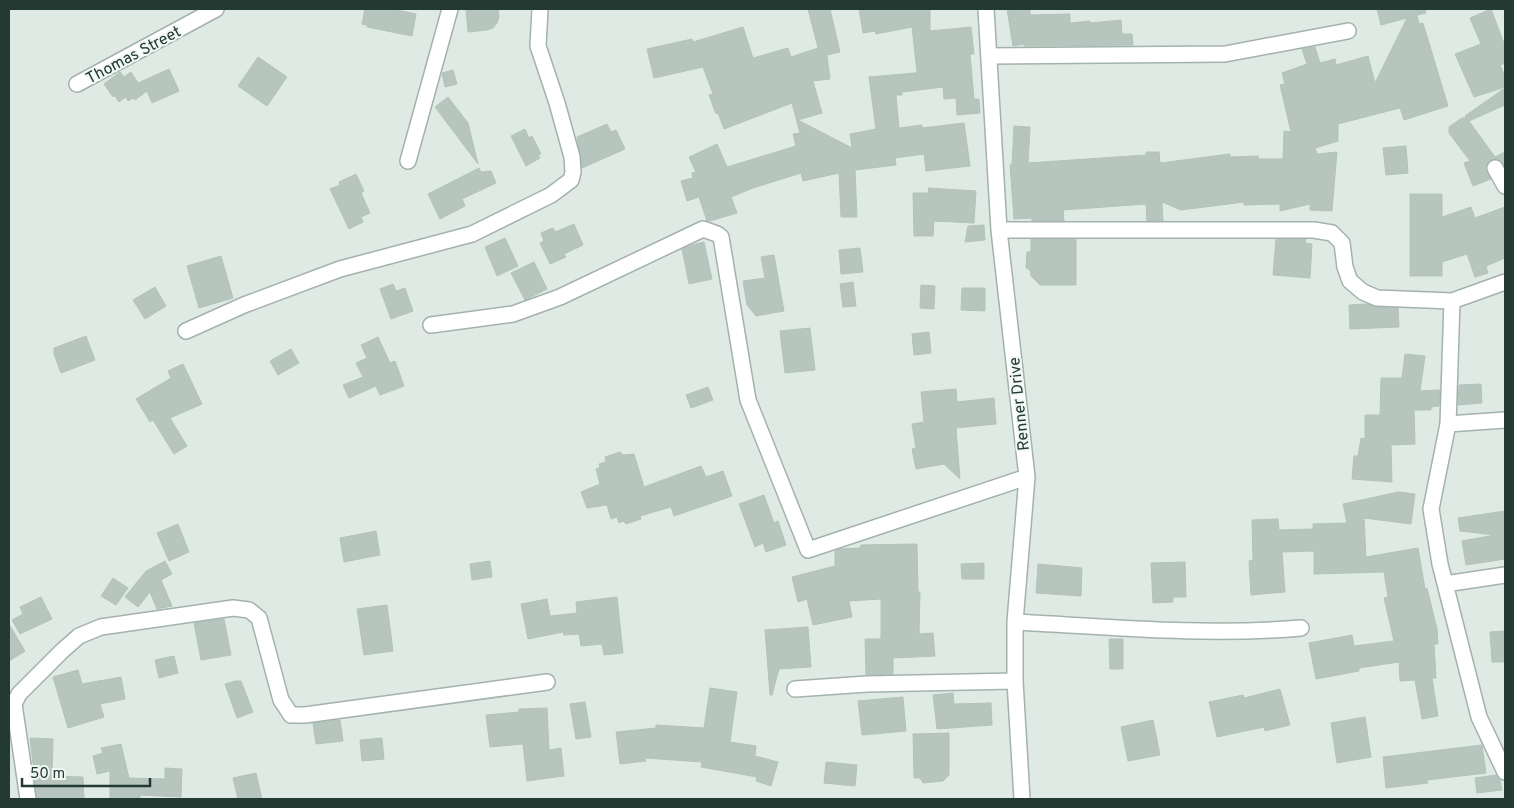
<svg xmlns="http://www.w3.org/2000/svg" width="1514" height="808" viewBox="0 0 1514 808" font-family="Overpass,sans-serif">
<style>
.building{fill:#b6c5be;stroke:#b3c3bc}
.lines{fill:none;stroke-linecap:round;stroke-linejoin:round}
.minor-casing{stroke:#a3b2ac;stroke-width:18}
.minor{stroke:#fff;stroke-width:15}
.labels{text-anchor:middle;stroke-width:4;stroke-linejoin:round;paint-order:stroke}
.street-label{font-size:16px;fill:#223a32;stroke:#f1f7f3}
</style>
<rect width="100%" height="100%" fill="#e0eae5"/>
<path class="building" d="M365,9h27l24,5 -4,22 -45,-9v-2l-5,-1z
M466,9h32l1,8 -2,6 -4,5 -6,2 -19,2z
M808,9h22l10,43 -13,3 3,24 -17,2 9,32 -24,7 54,28 -2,-14 26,-5 -7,-52 46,-4 2,-1 -5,-45 -36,7 -1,-3 -12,2 -4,-24h71v22l41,-4 3,27h-4l4,45h5l1,14 -23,2 -1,-17 -12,1 -1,-12 -41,5v3h-6l3,33 23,-3v3l42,-5 6,43 -44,5 -2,-17 -29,4 1,7 -41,5 2,47h-16l-2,-44 -36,8 -2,-8 -48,15 -22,9 6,16 -27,8h-3l-8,-24 -12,4 -6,-20 12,-3 -1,-5 4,-1 -7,-15 28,-13 10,23 69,-21 -3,-12 7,-1 -8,-30 -68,26 -6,-16 -2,1 -7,-19 4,-1 -10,-27 -49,11 -7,-29 45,-10 1,3 50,-15 10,31 35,-10 3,9 27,-9z
M1007,9h23v6l40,-1v9l20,-2v2l31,-3 1,14h10l1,11 -109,1v-2l-11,2z
M1377,9h48l1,4 -9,2 2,9 4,-1 25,83 -44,14 -4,-12 -62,16v17l-23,7 2,6 20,-2 -5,59 -22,-1v-6l-30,7v-7l-36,1v-3l-63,8 -19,-8 1,19h-16l-1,-17 -83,6 1,11h-32v-3l-18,1 -4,-54h2l2,-39 16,1 -2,36 118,-8v-3h13l1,11 70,-9v3l28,-1 1,3h24l1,-28 7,1 -11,-47 5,-1 -3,-11 25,-9 -5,-15 13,-2 5,16 15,-4 1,6 32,-9 7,27 32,-65 -26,7z
M1491,9l14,37v17l-5,2 5,11v11l-31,10 -19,-43 26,-10 -11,-26z
M258,57l29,20 -20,29 -29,-20z
M169,69l10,22 -27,12 -5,-12 -12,9 -2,-2 -5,3 -2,-4 -7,5 -5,-7 -1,2 -9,-13 16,-12 4,5 7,-5 7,11z
M453,70l4,14 -12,3 -3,-14z
M1505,88v17l-36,16 26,36 10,-5v15l-6,-7h-9l-3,4 -1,4 5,11 -18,7 -9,-23 6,-2 -21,-28v-6l13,-9h5l-2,-2z
M448,97l20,26 10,41 -43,-57z
M607,124l4,8 5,-2 9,19 -43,19 -5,-31z
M525,129l4,9 3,-2 9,18 -3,1 2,3 -14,8 -15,-30z
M1406,146l2,27 -22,2 -3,-27z
M479,168l2,4 10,-1 5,12 -34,16 3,7 -25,13 -12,-25z
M356,174l8,17 -3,2 9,20 -9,4 2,5 -14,7 -19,-40 10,-4 -1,-3z
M928,188l48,3 -2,32 -40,-2 -1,15h-19l-1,-43h16z
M1410,194h32v23l29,-10 4,11 30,-11v51l-19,8 2,7 -13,4 -8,-23 -25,8v14h-32z
M574,224l9,21 -19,9 2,3 -16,7 -10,-21 4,-2 -3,-8 12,-5 2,4z
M984,225l1,15 -20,2 3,-16z
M505,238l13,28 -21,10 -12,-29z
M1031,239h45v46h-36l-9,-9 -1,-6 -4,-2 1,-16h4z
M1276,239h30l-1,4 7,1 -2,34 -37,-3z
M704,242l8,37 -23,5 -7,-35 10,-4z
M860,248l3,24 -22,2 -2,-24z
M774,255l10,56 -28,5 -9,-11 -4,-24 22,-3 -4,-21z
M221,256l12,42 -34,10 -12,-42z
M534,262l13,27 -22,11 -14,-27z
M853,282l3,24 -13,1 -3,-23z
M393,284l3,7 9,-3 8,23 -22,8 -11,-30z
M921,285l14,1 -1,23 -14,-1z
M155,287l11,19 -21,13 -12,-19z
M962,288h23v23l-24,-1z
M1368,304l8,3 22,1 1,19 -49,2 -1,-24z
M810,328l5,42 -30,3 -5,-42z
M929,332l2,21 -17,2 -2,-21z
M86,336l9,24 -34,13 -7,-19v-6z
M378,337l12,26 5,-2 9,25 -24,9 -4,-9 -27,12 -6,-13 20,-8 -7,-14 11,-5 -6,-13z
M291,349l8,14 -21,12 -8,-14z
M1405,354l20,2 -5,35 20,-1 -1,16 -8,1v3h-17l1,34 -24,1 1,37 -40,-3 2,-23h4l3,-18 4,1v-24h15l1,-37h21z
M183,364l19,40 -32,14 17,28 -13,8 -21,-34 -3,2 -14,-23 35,-21 -3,-7z
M1481,384l1,19 -24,2 1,-20z
M708,387l5,13 -22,8 -5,-13z
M956,389l1,13 37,-4 2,26 -40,4 4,51 -16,-15 -28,5 -4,-20 4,-1 -4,-24 12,-2 -3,-30z
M620,452l3,3 11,-1 10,33 57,-21 5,11 17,-6 9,25 -58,20 -3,-9 -31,9 1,3 -15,5 -3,-3 -4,2 -2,-6 -6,2 -4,-14 -20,3 -6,-16 19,-8 -4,-15 4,-2 -1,-3 7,-2 -1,-5z
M1398,492l17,2 -4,30 -47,-6 2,39 52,-9 7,41 2,-1 10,41 1,15h-4l2,34h-4l6,38 -16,3 -7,-39 -15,1 -1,-19 -40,6v3l-43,8 -7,-36 43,-8 2,11 40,-5 -10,-43 4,-1 -4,-25 -70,2v-23l-32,1 3,40 -34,3 -2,-34 4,-1 -1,-40 26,-1 1,11 34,-1v-5l34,-1 -4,-19z
M764,495l10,28 4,-2 8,24 -20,7 -3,-9 -8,4 -16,-43z
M1505,511v48l-39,6 -4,-24 33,-6 -35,-4 -2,-13z
M178,524l11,28 -20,9 -12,-28z
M376,531l4,24 -36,7 -4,-24z
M917,544l1,48h2l-1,42 14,-1 2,23 -42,2v16l-27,1 -1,-36h16v-40l-32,2 3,16 -39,8 -6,-26 -9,3 -6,-25 43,-11v-15l5,-2 20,-1 1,-3z
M165,561l7,13 -11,6 11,26 -15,3 -7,-17 -12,15 -13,-10 21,-26z
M490,561l2,16 -20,3 -2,-16z
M1185,562l1,35h-13v5l-20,1 -2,-40z
M984,563v16h-22l-1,-15z
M1038,564l44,4 -1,28 -45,-3z
M113,578l15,10 -12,17 -15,-9z
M41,597l11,22 -32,15 -8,-14 11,-6 -3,-7z
M617,597l6,56 -19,2 -2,-11 -21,2 -2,-12 -15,1 -1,-3 -35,7 -7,-35 26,-5 3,17 27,-3 -1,-11z
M387,605l6,46 -29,4 -7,-46z
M224,619l7,36 -30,5 -7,-37z
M9,624l16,27 -16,10z
M808,627l3,40 -32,2 -7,26h-2l-5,-65z
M1505,631v31h-13l-2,-30z
M1109,639h14v30h-13z
M174,656l4,17 -19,5 -4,-18z
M78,670l4,14 39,-7 4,22 -25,5 4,13 -36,11 -15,-51z
M235,681h6l12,31 -16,6 -12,-34z
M710,688l27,4 -7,50 26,4 -1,10 23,6 -7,24 -15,-5 1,-4 -56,-10 1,-5 -57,-4 1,3 -26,3 -4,-32 40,-4v-3l48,3z
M1280,689l10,36 -25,6 -1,-4 -47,10 -8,-35 34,-7 1,3z
M953,693l1,11 37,-1 1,22 -55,4 -4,-34z
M903,697l3,34 -44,4 -4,-34z
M585,702l6,35 -15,2 -6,-35z
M547,708l2,42 12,-2 3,28 -37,5 -4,-37 -33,3 -4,-32 33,-3v-3z
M1365,717l6,40 -34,6 -6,-40z
M340,720l3,21 -27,3 -3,-21z
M1153,720l7,35 -32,6 -7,-34z
M949,733v42l-6,6 -20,2 -3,-5h-6l-1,-44z
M30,738l23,1 -1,37 31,1 1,22h-47z
M382,738l2,21 -22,2 -2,-21z
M121,744l8,34 36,1v-11l17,1 -1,28 -41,-2v4h-30v-28l-13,3 -4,-18 10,-3 -2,-5z
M1482,745l4,28 -59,7 1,3 -42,5 -3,-31z
M826,762l31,3 -2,21 -31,-3z
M256,773l6,26h-24l-5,-21z
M1496,775l4,5 2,10 -25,3 -2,-15z"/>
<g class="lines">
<g class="minor-casing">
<path id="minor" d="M986,9l13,221 28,247 -12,145v59l7,118
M990,56l235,-2 123,-23
M77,84l139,-75
M408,161l42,-152
M1495,168l10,18
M999,230h315l18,3 10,10 3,24 5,14 13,11 14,6 75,3 53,-19
M1452,301l-4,123 -17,85 9,55 39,153 26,55
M431,325l82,-11 47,-17 143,-68 14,5 4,3 27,163 60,150 219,-73
M186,331l58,-26 96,-36 132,-35 79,-39 20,-15 2,-8 -1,-15 -15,-54 -19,-57 2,-37
M1448,424l57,-4
M1445,584l60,-9
M1015,622c95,5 190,14 286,6
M795,689l72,-5 148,-3
M28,799l-14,-95 5,-10 43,-43 17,-15 22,-9 132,-19 16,2 10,8 22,82 10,15h14l242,-33"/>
</g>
<use href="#minor" class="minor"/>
</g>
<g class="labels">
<g class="street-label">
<text transform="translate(133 54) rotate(-28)" y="6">Thomas Street</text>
<text transform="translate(1018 404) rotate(-96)" y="6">Renner Drive</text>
</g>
</g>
<rect width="1514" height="808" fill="none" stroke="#223a32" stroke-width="20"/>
<path d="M22 778v8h128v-8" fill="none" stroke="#223a32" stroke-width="2.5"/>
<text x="30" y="778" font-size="15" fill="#223a32" stroke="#f1f7f3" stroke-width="4" paint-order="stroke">50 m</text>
</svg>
